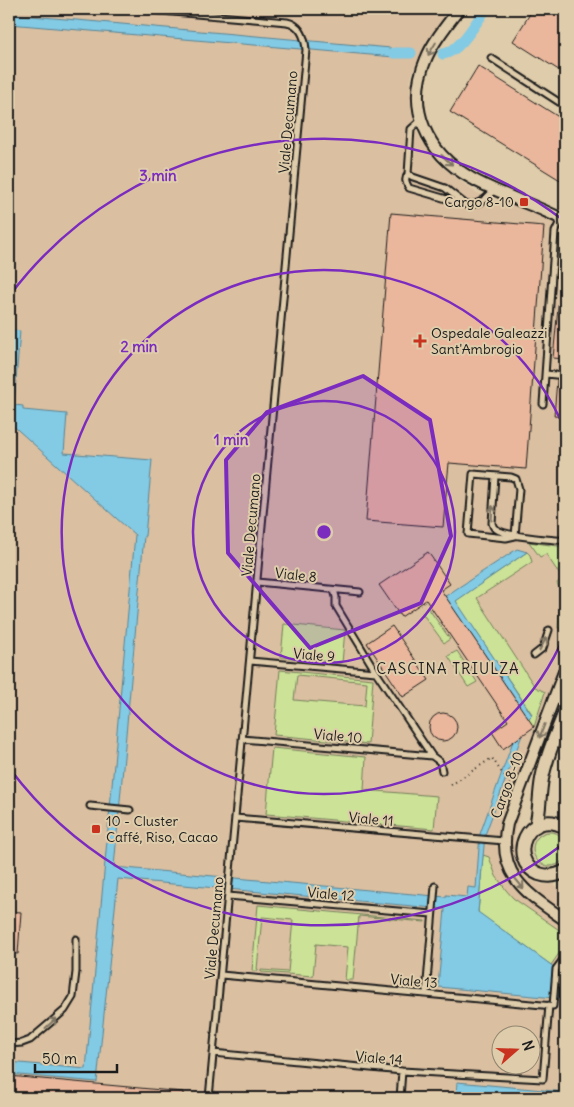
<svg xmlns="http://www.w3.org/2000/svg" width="574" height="1107" viewBox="0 0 574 1107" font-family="Delius,sans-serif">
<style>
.built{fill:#dabfa0;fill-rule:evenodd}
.green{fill:#cbe297;stroke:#747f5a;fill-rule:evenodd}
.water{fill:#83cae4;stroke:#5a8494}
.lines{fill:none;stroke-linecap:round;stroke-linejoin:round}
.canal{stroke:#83cae4;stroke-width:11}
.building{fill:#eab79c;stroke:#1c1c1c}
.service-casing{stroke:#1c1c1c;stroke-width:9}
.minor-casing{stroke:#1c1c1c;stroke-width:14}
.tertiary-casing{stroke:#1c1c1c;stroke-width:16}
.path{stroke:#1c1c1c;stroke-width:2;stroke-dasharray:1 4;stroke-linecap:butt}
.service{stroke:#dfccaa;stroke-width:5}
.minor{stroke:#dfccaa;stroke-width:10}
.tertiary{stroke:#dfccaa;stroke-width:12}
.oneway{stroke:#7e7463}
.marked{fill:#7b2cbf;fill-opacity:0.2;stroke:#7b2cbf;stroke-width:4;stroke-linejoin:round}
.ring{fill:none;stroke:#7b2cbf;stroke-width:2.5}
.poi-dot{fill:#c8321e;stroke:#dfccaa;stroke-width:2}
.labels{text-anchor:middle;stroke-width:4;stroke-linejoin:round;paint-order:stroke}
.street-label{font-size:14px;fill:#1c1c1c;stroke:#dfccaa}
.poi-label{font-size:14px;fill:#1c1c1c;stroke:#dfccaa;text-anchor:start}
.neighbourhood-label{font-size:15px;letter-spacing:1px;fill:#1c1c1c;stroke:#dfccaa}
.centre{fill:#7b2cbf;stroke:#dfccaa;stroke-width:2.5}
.ring-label{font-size:15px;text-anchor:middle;font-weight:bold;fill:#7b2cbf;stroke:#dfccaa;stroke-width:4;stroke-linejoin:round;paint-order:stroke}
</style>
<rect width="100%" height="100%" fill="#dfccaa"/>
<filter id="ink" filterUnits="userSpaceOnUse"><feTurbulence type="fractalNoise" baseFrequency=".02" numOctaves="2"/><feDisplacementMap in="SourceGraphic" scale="10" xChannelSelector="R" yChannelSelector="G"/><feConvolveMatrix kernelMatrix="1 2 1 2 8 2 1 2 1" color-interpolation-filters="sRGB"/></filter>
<g filter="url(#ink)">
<path class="built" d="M9,9h442l-24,31 -15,34 -2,9 1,25 6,24 5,10 17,22 34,27 23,10 69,14v470l-41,114 -9,31 -1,12 2,13 4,13 7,11 15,6 9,-1 14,7v207h-556zM502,1034h30v30h-30z"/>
<path class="green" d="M529,542l36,5v82l-7,-1 3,-36 -4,-9 5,-5 -16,-24 -6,3z
M527,552l3,3 2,7 -55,36 58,89 10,5 -11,35 -6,-8 4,-5 -77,-113z
M428,608l22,31 -6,4 -22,-30z
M284,624l61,6 -3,33 -61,-6z
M457,651l20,31 -9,5 -20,-31z
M280,670l93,9 -5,65 -94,-9zM297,675l70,7 -2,24 -71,-6z
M272,748l94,9 -2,33 73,6 -3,33 -168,-15z
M533 849a17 17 0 1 1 34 0a17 17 0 1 1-34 0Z
M483,855l6,2 7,19 10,14 7,8 52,36v11l-14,20 -73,-52z
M258,905l167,16v1l-66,-6 -6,64h-8l3,-33 -32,-3 -3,32 -52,-4v-2l27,2 5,-52 -31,-3 -5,52h1v2h-6z"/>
<path class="water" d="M9,14l382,34 -1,4 4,1v4l-385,-33z
M9,329l11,2 -6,74 9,1v4l44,4 -3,39 88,7 -7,76h-1l-30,331 332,30v-2l21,2 1,-10 8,1 4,-54 43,-121 -79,-116 73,-48 10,3 -71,49 76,114 -4,4 -43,116 -7,77 87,63v24l-127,-12 7,-78 -327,-30 -21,203 -88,-8v-12l77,7 49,-534 -126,-113z
M457,1082l108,10v6h-109z"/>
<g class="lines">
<path class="canal" d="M394,53h17
M443,54c17,-2 33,-32 43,-45"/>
</g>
<path class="building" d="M533,9h32v65l-52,-33z
M478,66l87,55v62l-115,-71z
M391,213l153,13 -18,243 -77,-6 -6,64 -77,-6z
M559,297l6,1v61l-12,-1z
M557,380h8v37l-11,-1z
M428,552l22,32 -9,6 93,137 -31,22 -11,-17 16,-11 -82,-121 -25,17 -22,-32z
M392,626l37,54 -26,17 -36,-54z
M429 727a14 14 0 1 1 28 0a14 14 0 1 1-28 0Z
M9,911l12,1 -3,42 -9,-1z
M9,1076l174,16v6h-174z"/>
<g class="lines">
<g class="service-casing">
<path id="service" d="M138,9l149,13c14,3 18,15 19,28l-97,1048
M491,58l74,48
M421,120l-10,9 -3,45c-4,5 -2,9 1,14l58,17c12,0 19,-6 27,-15
M408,174l5,3 32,11 19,15
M546,374l19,2
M543,404l12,-172 6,-13
M473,474l38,3 5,2 3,10 -4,47 -9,2 -38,-4z
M495,476l-3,47c1,3 1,5 4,6 10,8 54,10 69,12
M257,582l103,10
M334,590l2,7v9l40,66 56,84 8,6 2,9
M534,655l9,-7 6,-18
M250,661l126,11
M242,739l190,17
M90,806l40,4
M235,818l269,23
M228,896l204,18
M221,975l332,31 3,-37 9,-12
M426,994l9,-108
M9,1044l13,-1 8,-3 35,-30 8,-13 3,-25v-33
M213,1053l189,18 141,8 6,-74
M400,1098l2,-27"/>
</g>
<g class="minor-casing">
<path id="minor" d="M459,9c-11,15 -26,32 -33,50 -21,49 1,94 45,119 17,10 35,16 52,24 14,5 28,12 42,18
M565,669l-58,155c-11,52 21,70 58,96"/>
</g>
<g class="tertiary-casing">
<path id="tertiary" d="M536,826c4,-16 3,-31 6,-47 4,-23 15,-46 23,-67
M565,827c-37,-21 -60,33 -26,47 9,3 18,2 26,-3"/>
</g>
<path class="path" d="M451,785l41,-27 18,27"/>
<use href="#service" class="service"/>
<use href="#minor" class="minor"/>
<use href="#tertiary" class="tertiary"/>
</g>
<defs><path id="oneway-shaft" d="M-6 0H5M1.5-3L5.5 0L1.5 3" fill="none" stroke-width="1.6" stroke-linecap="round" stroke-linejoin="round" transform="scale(1.25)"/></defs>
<g class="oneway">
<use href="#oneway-shaft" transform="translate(432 49) rotate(121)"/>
<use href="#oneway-shaft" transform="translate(447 160) rotate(42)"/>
<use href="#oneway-shaft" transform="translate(492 513) rotate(-86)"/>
<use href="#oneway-shaft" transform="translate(543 644) rotate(-61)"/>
<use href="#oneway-shaft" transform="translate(542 731) rotate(111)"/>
<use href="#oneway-shaft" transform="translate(519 883) rotate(50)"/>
<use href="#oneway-shaft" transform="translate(51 1023) rotate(-42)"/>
</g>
</g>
<path class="marked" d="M363,376l67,44 21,116 -30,67 -111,45 -82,-95 -2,-93 41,-48z"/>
<g class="ring">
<circle cx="324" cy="532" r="131"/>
<path d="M565 634A262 262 0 1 1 565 430"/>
<path d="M563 844A393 393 0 0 1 10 769M10 295A393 393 0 0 1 563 220"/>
</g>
<g class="poi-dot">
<rect x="519" y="197" width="10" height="10" rx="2.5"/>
<path d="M417.5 333.5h5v5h5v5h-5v5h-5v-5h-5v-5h5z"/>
<rect x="91" y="824" width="10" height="10" rx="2.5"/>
</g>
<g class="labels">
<g class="street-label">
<text transform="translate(288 122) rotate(-85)" y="5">Viale Decumano</text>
<text transform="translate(251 525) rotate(-85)" y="5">Viale Decumano</text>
<text transform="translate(296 575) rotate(6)" y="5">Viale 8</text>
<text transform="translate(314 655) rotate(5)" y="5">Viale 9</text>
<text transform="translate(338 736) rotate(5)" y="5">Viale 10</text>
<text transform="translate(507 785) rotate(-70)" y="5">Cargo 8-10</text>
<text transform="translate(371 819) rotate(5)" y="5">Viale 11</text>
<text transform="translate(331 894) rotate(5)" y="5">Viale 12</text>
<text transform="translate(214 928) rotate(-85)" y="5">Viale Decumano</text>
<text transform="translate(414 981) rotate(5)" y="5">Viale 13</text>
<text transform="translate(379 1058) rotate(5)" y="5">Viale 14</text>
</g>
<g class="poi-label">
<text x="514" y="207" text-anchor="end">Cargo 8-10</text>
<text x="431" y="338">Ospedale Galeazzi<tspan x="431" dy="16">Sant'Ambrogio</tspan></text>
<text x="106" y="826">10 - Cluster<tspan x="106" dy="16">Caffé, Riso, Cacao</tspan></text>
</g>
<g class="neighbourhood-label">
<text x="448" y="674">CASCINA TRIULZA</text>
</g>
</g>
<circle cx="324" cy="532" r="8" class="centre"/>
<g class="ring-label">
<text x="158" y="181">3 min</text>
<text x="139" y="352">2 min</text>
<text x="231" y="445">1 min</text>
</g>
<rect width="574" height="1107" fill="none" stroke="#dfccaa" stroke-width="30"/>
<rect x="15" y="15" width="544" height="1077" fill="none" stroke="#1c1c1c" stroke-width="2" filter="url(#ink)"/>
<g transform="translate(516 1050) rotate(70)"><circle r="24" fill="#dfccaa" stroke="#918671"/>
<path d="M0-4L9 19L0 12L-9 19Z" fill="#c8321e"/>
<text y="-8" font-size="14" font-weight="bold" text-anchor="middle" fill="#1c1c1c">N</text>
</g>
<path d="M35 1064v8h82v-8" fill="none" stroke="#1c1c1c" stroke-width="2.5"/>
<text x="42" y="1064" font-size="15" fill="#1c1c1c" stroke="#dfccaa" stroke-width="4" paint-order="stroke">50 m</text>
</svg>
